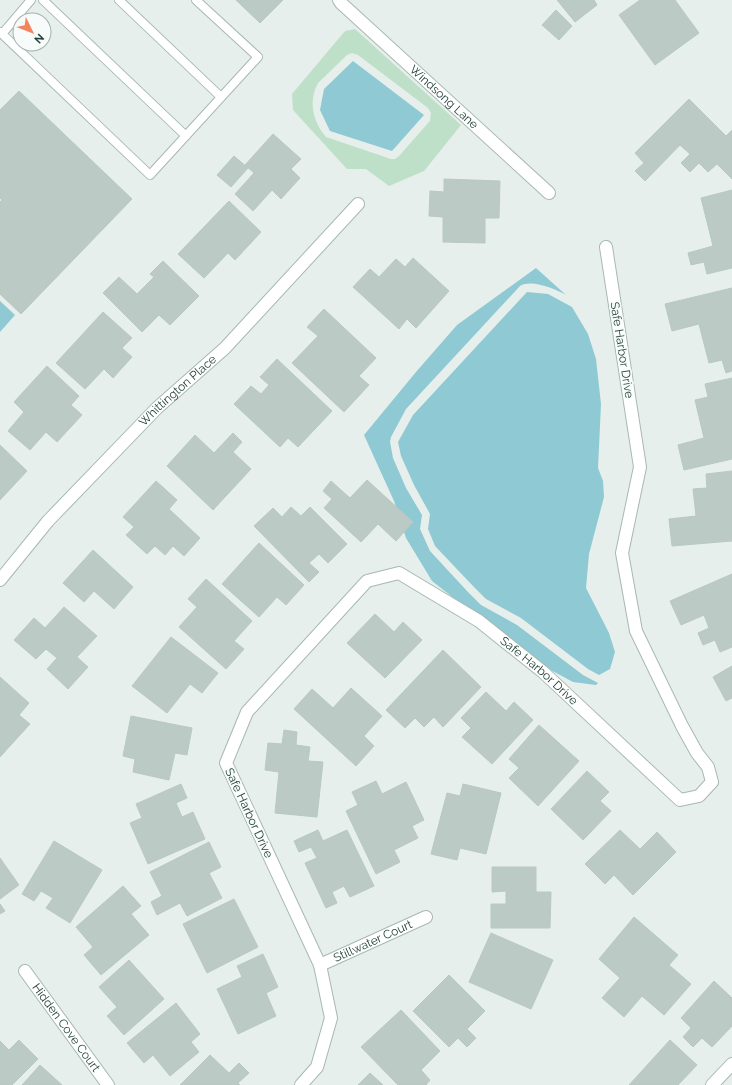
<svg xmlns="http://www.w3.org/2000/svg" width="732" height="1085" viewBox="0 0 732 1085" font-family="Raleway,sans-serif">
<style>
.green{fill:#bfe0c8;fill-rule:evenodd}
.water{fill:#8ec9d4}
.building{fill:#bbcac4;stroke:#b8c9c2}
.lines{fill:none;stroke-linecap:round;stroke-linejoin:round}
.service-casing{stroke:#a8b8b2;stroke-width:10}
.minor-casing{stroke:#a8b8b2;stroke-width:14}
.service{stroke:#fff;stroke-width:8}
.minor{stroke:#fff;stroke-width:12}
.labels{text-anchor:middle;stroke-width:3.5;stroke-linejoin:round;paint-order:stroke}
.street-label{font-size:12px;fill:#24423a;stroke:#f7fbf9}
</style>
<rect width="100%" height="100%" fill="#e6efeb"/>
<path class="green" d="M355,29l106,96 -37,46 -35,15 -23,-17h-19l-54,-59 -1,-16 53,-63zM352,53l6,2 70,53 3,5 -1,8 -31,35 -4,3h-4l-65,-22c-13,-15 -18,-36 -8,-54l29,-28z"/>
<path class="water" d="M353,61l71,54 -32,36 -62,-20 -10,-21 4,-21z
M536,268l30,27c-11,-6 -34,-16 -46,-9l-114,123 -15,28 -1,5 3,16 13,30 16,27 -2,14 10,22 37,40 14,14 36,20 66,50 15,8 -2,2 -23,-3 -39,-21 -102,-80 -26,-43 -12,-37 -30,-66 52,-63 41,-47z
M527,292l21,2 24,13 16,27 8,25 5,45 -3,64 5,13 1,16 -15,57 -3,34 23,45 6,19 -5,17 -11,6 -11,-6 -67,-51 -35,-19 -13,-13 -38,-40 -7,-17 2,-15 -16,-29 -13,-29 -3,-14 15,-27z
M0,301l15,14 -15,17z"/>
<path class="building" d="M236,0h47l-23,23z
M557,0h37l3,5 -22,17z
M640,0h35l24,33 -44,32 -36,-50z
M556,10l16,16 -13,14 -17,-15z
M19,91l113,108 -111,115 -21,-20v-92l2,-2 -2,-2v-88z
M689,99l37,37 6,-6v49l-15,-15 -9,8 -9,-9 -9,9 -9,-9 9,-9 -10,-9 -35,36 -10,-10 9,-8 -9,-10z
M273,134l28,25 -10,10 9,9 -19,21 -9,-9 -19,21 -18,-17 19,-21 -9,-8z
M234,156l14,12 -17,19 -14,-12z
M444,179l56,2 -1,37h-14v25l-42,-1v-25l-14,-1 1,-25 14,1z
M732,190v78l-25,6 -3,-12 -13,3 -3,-12 25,-7 -12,-48z
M229,201l32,31 -26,28 -7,-7 -24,25 -26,-24z
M413,258l36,33 -33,37 -9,-9 -8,10 -46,-42 17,-18 9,8 17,-18 9,8z
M163,261l36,35 -29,29 -11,-10 -17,17 -39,-39 16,-16 18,17 17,-17 -4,-3z
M732,288v83l-6,2 -4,-13 -13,3 -10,-39 -27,7 -7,-27z
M324,309l52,49 -17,18 10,9 -25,27 -52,-49 26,-27 -11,-9z
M103,312l29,26 -10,10 10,9 -19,21 -9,-9 -19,20 -29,-26z
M277,359l55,52 -34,36 -10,-9 -8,9 -46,-43 17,-18 10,8 8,-9 -9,-8z
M47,366l32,30 -8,9 11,10 -25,27 -11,-10 -16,18 -22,-19 16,-19 -10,-10z
M732,378v81l-48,11 -6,-25 26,-7 -9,-38 13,-3 -3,-13z
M233,433l9,9 -9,10 18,17 -38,41 -46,-44 28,-31 19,18z
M0,445l27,26 -27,29z
M732,471v70l-60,5 -3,-27 27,-3 -3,-27 14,-1 -1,-14z
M367,480l46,42 -17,19 -18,-17 -17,18 -37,-34 8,-9 -9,-8 8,-10 19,17z
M156,481l21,19 -8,9 31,29 -16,18 -11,-10 -8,9 -10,-9 -8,8 -21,-19 8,-8 -11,-10z
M291,507l10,9 9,-9 37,37 -19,19 -9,-9 -10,9 10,9 -10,10 -55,-56 19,-18 9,9z
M259,543l45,42 -18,20 -9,-8 -18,20 -37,-33z
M93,550l40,37 -19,22 -20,-18 -10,11 -21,-19z
M732,574v73l-12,5 -5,-12 -12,5 -5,-12 11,-5 -5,-13 -23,10 -11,-24z
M206,579l46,42 -18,20 10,8 -18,20 -47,-42 18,-20 -9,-8z
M64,607l33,29 -20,21 11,10 -20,22 -21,-20 10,-11 -11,-9 -10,10 -22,-19 20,-22 11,10z
M375,614l19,18 9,-10 19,18 -37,38 -38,-35z
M171,637l47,36 -16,20 -12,-9 -23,29 -35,-27z
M443,650l38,37 -38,40 -9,-10 -10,10 -9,-9 -10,10 -19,-18z
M732,666v32l-6,3 -13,-24z
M0,677l29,26 -10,12 11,9 -30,33z
M351,688l31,28 -18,20 10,10 -18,20 -62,-57 18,-20 21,19z
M486,692l20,19 8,-9 19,18 -41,44 -30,-27 9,-9 -10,-10z
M131,716l61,12 -5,27 -12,-2 -6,27 -36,-8 2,-13 -12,-3z
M539,725l40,36 -41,45 -29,-28 10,-10 -10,-9z
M284,730l13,2 -1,13 14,2 -2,14 15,1 -6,55 -42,-4 4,-41 -14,-2 3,-27 14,1z
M587,771l22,21 -9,9 11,10 -28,29 -32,-31z
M376,781l6,13 24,-12 18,38 -12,6 6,12 -24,12 6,12 -24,12 -30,-63 12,-6 -6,-13z
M181,784l6,14 -11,5 6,14 11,-5 12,27 -57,25 -18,-41 12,-5 -6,-14z
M463,784l38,9 -15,61 -26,-6 -3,12 -26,-6 16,-61 13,3z
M318,830l5,11 24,-11 27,56 -24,11 -6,-11 -12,6 5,11 -11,5 -21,-45 12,-5 -6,-11 -12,5 -5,-11z
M620,830l20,19 17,-17 19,20 -43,43 -19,-20 -9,9 -20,-20z
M54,841l48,29 -32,53 -24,-15 7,-10 -12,-7 -7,10 -12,-7z
M209,842l12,25 -12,6 13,25 -35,18 -7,-13 -23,12 -6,-13 11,-6 -12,-24z
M0,858l19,27 -19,14z
M492,867h44v25h15l-1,36h-59v-24h15v-13l-14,1z
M123,886l18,20 -10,8 18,21 -48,40 -17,-20 9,-8 -17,-20z
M234,899l24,48 -51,26 -24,-49z
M0,904l5,7 -5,3z
M634,917l44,38 -9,10 22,19 -27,31 -22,-19 -18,21 -22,-19 18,-20 -21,-19z
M491,933l62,27 -22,49 -62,-27z
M263,954l15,33 -12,6 10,23 -38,18 -21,-45 25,-12 -5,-11z
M129,960l35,39 -40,36 -17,-19 10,-9 -18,-20z
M449,975l36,36 -18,18 9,9 -9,9 -9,-9 -9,9 -36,-36z
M714,981l18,17v28l-20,21 -10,-9 -9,9 -10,-10 8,-9 -10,-10z
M176,1003l24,31 -9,8 8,10 -29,24 -17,-21 -9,8 -17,-20z
M401,1010l39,41 -19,19 9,10 -4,5h-28l-37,-38z
M19,1040l19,19 -26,26h-12v-44l9,9z
M670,1040l27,25 -19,20h-49z
M210,1055l19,18 10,-10 10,10 -11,10 2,2h-60z
M40,1065l22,20h-40z
M370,1073l13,12h-25z"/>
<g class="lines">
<g class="service-casing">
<path id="service" d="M43,0l143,136
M119,0l102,97
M0,32l150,143 108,-118 -62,-57
M2,34l29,-34"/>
</g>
<g class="minor-casing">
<g id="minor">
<path id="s1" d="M339,0l2,3 208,190"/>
<path id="s2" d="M0,580l48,-59 109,-113 68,-60 133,-144"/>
<path id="s3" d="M320,965l106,-48"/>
<path id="s4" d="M25,971l83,114"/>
<path id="s5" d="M301,1085l16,-18 14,-49 -11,-53 -94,-202 21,-51 120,-131 32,-8 80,48 64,51 137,128 19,-4 13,-14 -4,-15 -11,-14 -15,-27 -46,-95 -14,-78 18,-86 -34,-220"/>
<path d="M712,1085l20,-21"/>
</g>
</g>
<use href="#service" class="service"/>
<use href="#minor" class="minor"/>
</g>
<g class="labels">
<g class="street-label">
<text dy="4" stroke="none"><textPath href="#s1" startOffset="143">Windsong Lane</textPath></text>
<text transform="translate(622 350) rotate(81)" y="4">Safe Harbor Drive</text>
<text dy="4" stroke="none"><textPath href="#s2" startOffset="260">Whittington Place</textPath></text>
<text dy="4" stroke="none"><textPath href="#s5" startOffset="789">Safe Harbor Drive</textPath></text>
<text transform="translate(249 813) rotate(65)" y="4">Safe Harbor Drive</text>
<text dy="4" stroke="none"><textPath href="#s3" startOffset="58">Stillwater Court</textPath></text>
<text dy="4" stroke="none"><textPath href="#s4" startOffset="70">Hidden Cove Court</textPath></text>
</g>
</g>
<g transform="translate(32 32) rotate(133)"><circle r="19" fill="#f7fbf9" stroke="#a3b1ad"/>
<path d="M0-3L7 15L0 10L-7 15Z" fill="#f4845f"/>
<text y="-6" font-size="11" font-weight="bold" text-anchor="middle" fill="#24423a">N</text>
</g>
</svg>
